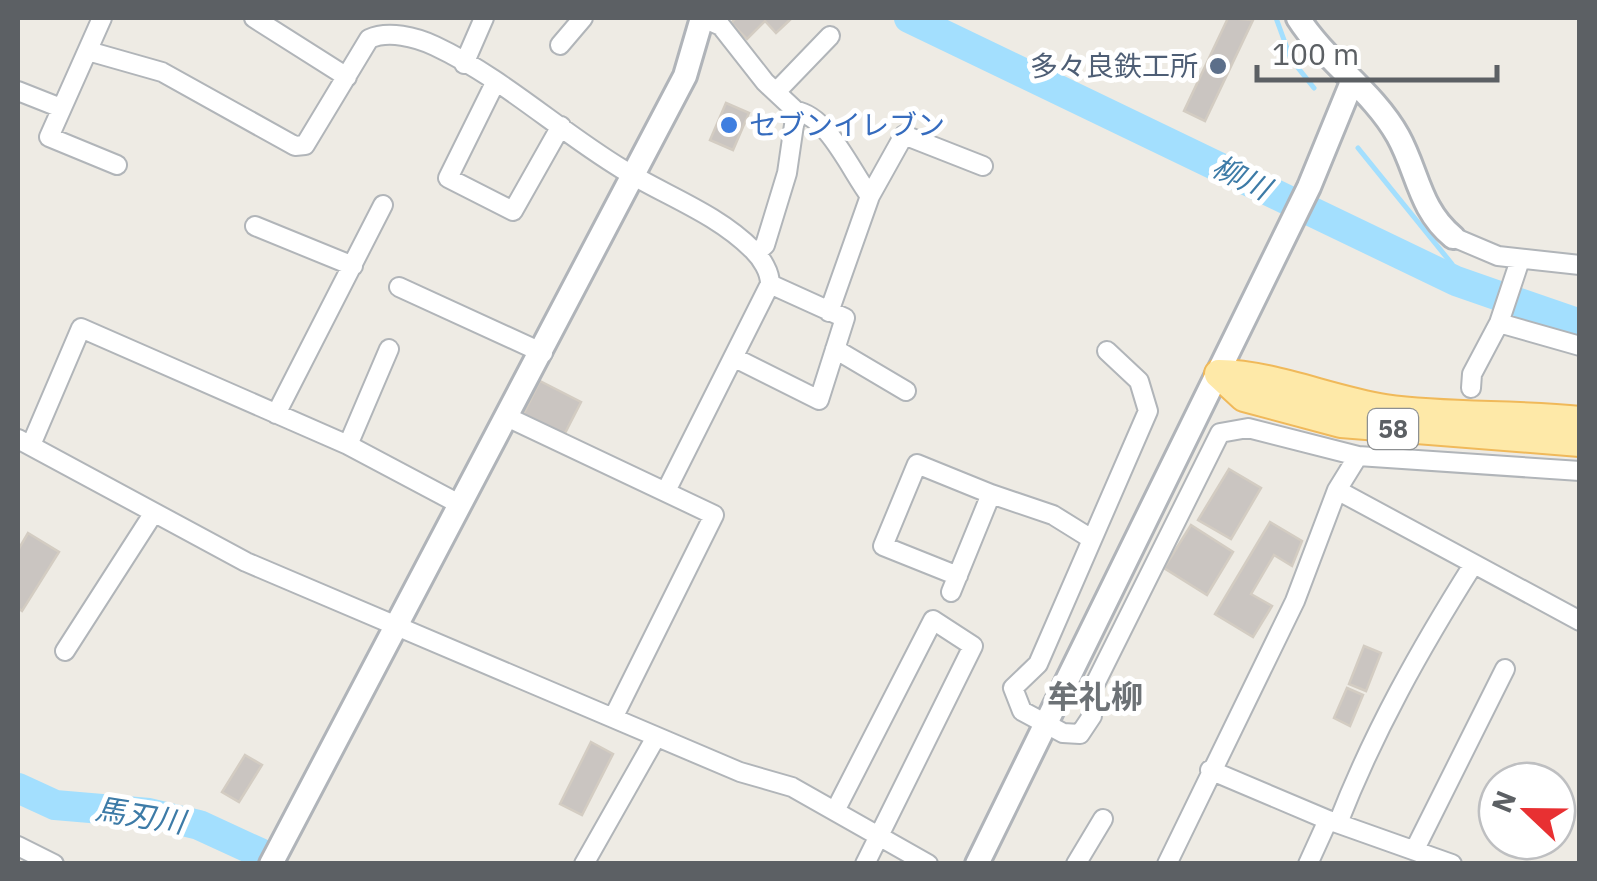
<svg xmlns="http://www.w3.org/2000/svg" width="1597" height="881" viewBox="0 0 1597 881" font-family="'IBM Plex Sans','Noto Sans JP',sans-serif">
<style>
.lines{fill:none;stroke-linecap:round;stroke-linejoin:round}
.stream{stroke:#a3dffe;stroke-width:5}
.river{stroke:#a3dffe;stroke-width:30}
.building{fill:#cac5c1;stroke:#d3ccc2;stroke-width:2.5}
.street-casing{stroke:#b1b5b9;stroke-width:22}
.secondary-casing{stroke:#b0b4b9;stroke-width:28}
.primary-casing{stroke:#f0b95a;stroke-width:32}
.street{stroke:#fff;stroke-width:18}
.secondary{stroke:#fff;stroke-width:22}
.primary{stroke:#fee9a8;stroke-width:28}
.service-dot{fill:#5c6f8a;stroke:#fff;stroke-width:4}
.shop-dot{fill:#3f7fe0;stroke:#fff;stroke-width:4}
.labels{text-anchor:middle;stroke-width:10;stroke-linejoin:round;paint-order:stroke}
.shield{fill:#fff;stroke:#8d9092;stroke-width:2.5}
.shield-label{font-size:25px;font-weight:bold;fill:#5c6064}
.service-label{font-size:28px;fill:#4e5e75;stroke:#fff;text-anchor:end}
.shop-label{font-size:28px;fill:#366cbe;stroke:#fff;text-anchor:start}
.water-label{font-size:30px;font-style:italic;fill:#3d7ba7;stroke:#fff}
.quarter-label{font-size:32px;font-weight:bold;fill:#6d7276;stroke:#fff}
</style>
<rect width="100%" height="100%" fill="#eeebe4"/>
<g class="lines">
<path class="stream" d="M1276,18l15,41 23,29
M1358,148l94,116 4,17"/>
<path class="river" d="M909,18l547,263 124,43
M18,788l37,17 94,8 50,12 61,28"/>
</g>
<path class="building" d="M736,18h56l-16,15 -11,-12 -18,18 -16,-16z
M1228,18l25,2 -48,101 -21,-10z
M726,103l23,10 -16,37 -23,-10z
M540,381l41,21 -17,33 -41,-20z
M1229,469l32,19 -30,51 -33,-19z
M1270,522l32,19 -10,25 -18,-11 -23,39 21,12 -19,31 -38,-23z
M1191,525l42,27 -26,43 -43,-27z
M28,533l31,19 -37,59 -4,-3v-58z
M1364,646l17,7 -15,38 -17,-7z
M1347,688l16,7 -13,31 -16,-8z
M591,742l22,12 -31,61 -22,-11z
M245,755l17,10 -23,37 -17,-10z"/>
<g class="lines">
<g class="street-casing">
<path id="street" d="M102,18l-53,119 68,28
M254,18l93,59
M703,18l18,8 44,56 31,29 -9,62 -22,72 -9,8
M560,45l23,-27
M88,51l74,21 133,74 10,-1 64,-106c19,-9 47,-2 66,7 68,32 124,85 187,123 44,27 94,44 131,81 9,9 17,22 17,34l75,34 -26,82 -84,-42
M464,64l20,-46
M495,83l-47,95 65,33 48,-85
M18,91l43,17
M776,92l54,-56
M796,111c32,5 55,60 74,85l-41,116
M870,196l34,-61 79,31
M255,226l98,40
M1453,237l45,19 82,9
M399,287l144,66
M1499,323l81,23
M835,349l71,42
M1107,351l32,30 9,30 -110,253 -25,24 9,23 41,22 17,1 12,-18v-26l128,-257 28,-5 110,28 222,15
M1471,388l1,-14 27,-51 21,-63
M276,414l107,-209
M507,417l207,98 -101,203
M18,439l228,123 494,210 52,15 136,77
M31,445l50,-117 267,117 113,60
M348,445l41,-96
M1337,490l243,131
M666,491l104,-207
M958,576l-75,-30 34,-82 74,30
M951,592l40,-98 62,21 37,23
M65,651l88,-137
M1210,770l118,50 124,44
M835,811l98,-191 40,26 -108,218
M1338,823c36,-92 82,-174 135,-258
M18,846l36,18
M1415,849l90,-180
M584,864l72,-127
M1076,864l27,-45
M1167,864l128,-263 42,-111 21,-34
M1308,864l20,-44"/>
</g>
<g class="secondary-casing">
<path id="secondary" d="M1298,18c28,44 75,73 100,118 20,36 21,73 55,101
M271,864l414,-788 17,-58
M977,864l332,-677 43,-105"/>
</g>
<g class="primary-casing">
<path id="primary" d="M1219,374l25,23 97,26 239,19
M1219,374c55,1 110,26 166,35 64,9 130,5 195,12"/>
</g>
<use href="#street" class="street"/>
<use href="#secondary" class="secondary"/>
<use href="#primary" class="primary"/>
</g>
<circle class="service-dot" cx="1218" cy="66" r="10"/>
<circle class="shop-dot" cx="729" cy="125" r="10"/>
<g class="labels">
<rect class="shield" x="1368" y="409" width="50" height="40" rx="8"/>
<g class="shield-label">
<text x="1393" y="438">58</text>
</g>
<g class="service-label">
<text x="1198" y="76">多々良鉄工所</text>
</g>
<g class="shop-label">
<text x="749" y="135">セブンイレブン</text>
</g>
<g class="water-label">
<text transform="translate(1241 178) rotate(26)" y="10">柳川</text>
<text transform="translate(140 816) rotate(9)" y="10">馬刃川</text>
</g>
<g class="quarter-label">
<text x="1095" y="708">牟礼柳</text>
</g>
</g>
<rect width="1597" height="881" fill="none" stroke="#5c6064" stroke-width="40"/>
<g transform="translate(1527 811) rotate(292)"><circle r="48" fill="#ffffff" stroke="#bebfc1" stroke-width="2.5"/>
<path d="M0-8L18 38L0 25L-18 38Z" fill="#e83032"/>
<text y="-15" font-size="28" font-weight="bold" text-anchor="middle" fill="#5c6064">N</text>
</g>
<path d="M1257 65v15h240v-15" fill="none" stroke="#5c6064" stroke-width="5"/>
<text x="1272" y="65" font-size="30" fill="#5c6064" stroke="#ffffff" stroke-width="8" paint-order="stroke">100 m</text>
</svg>
